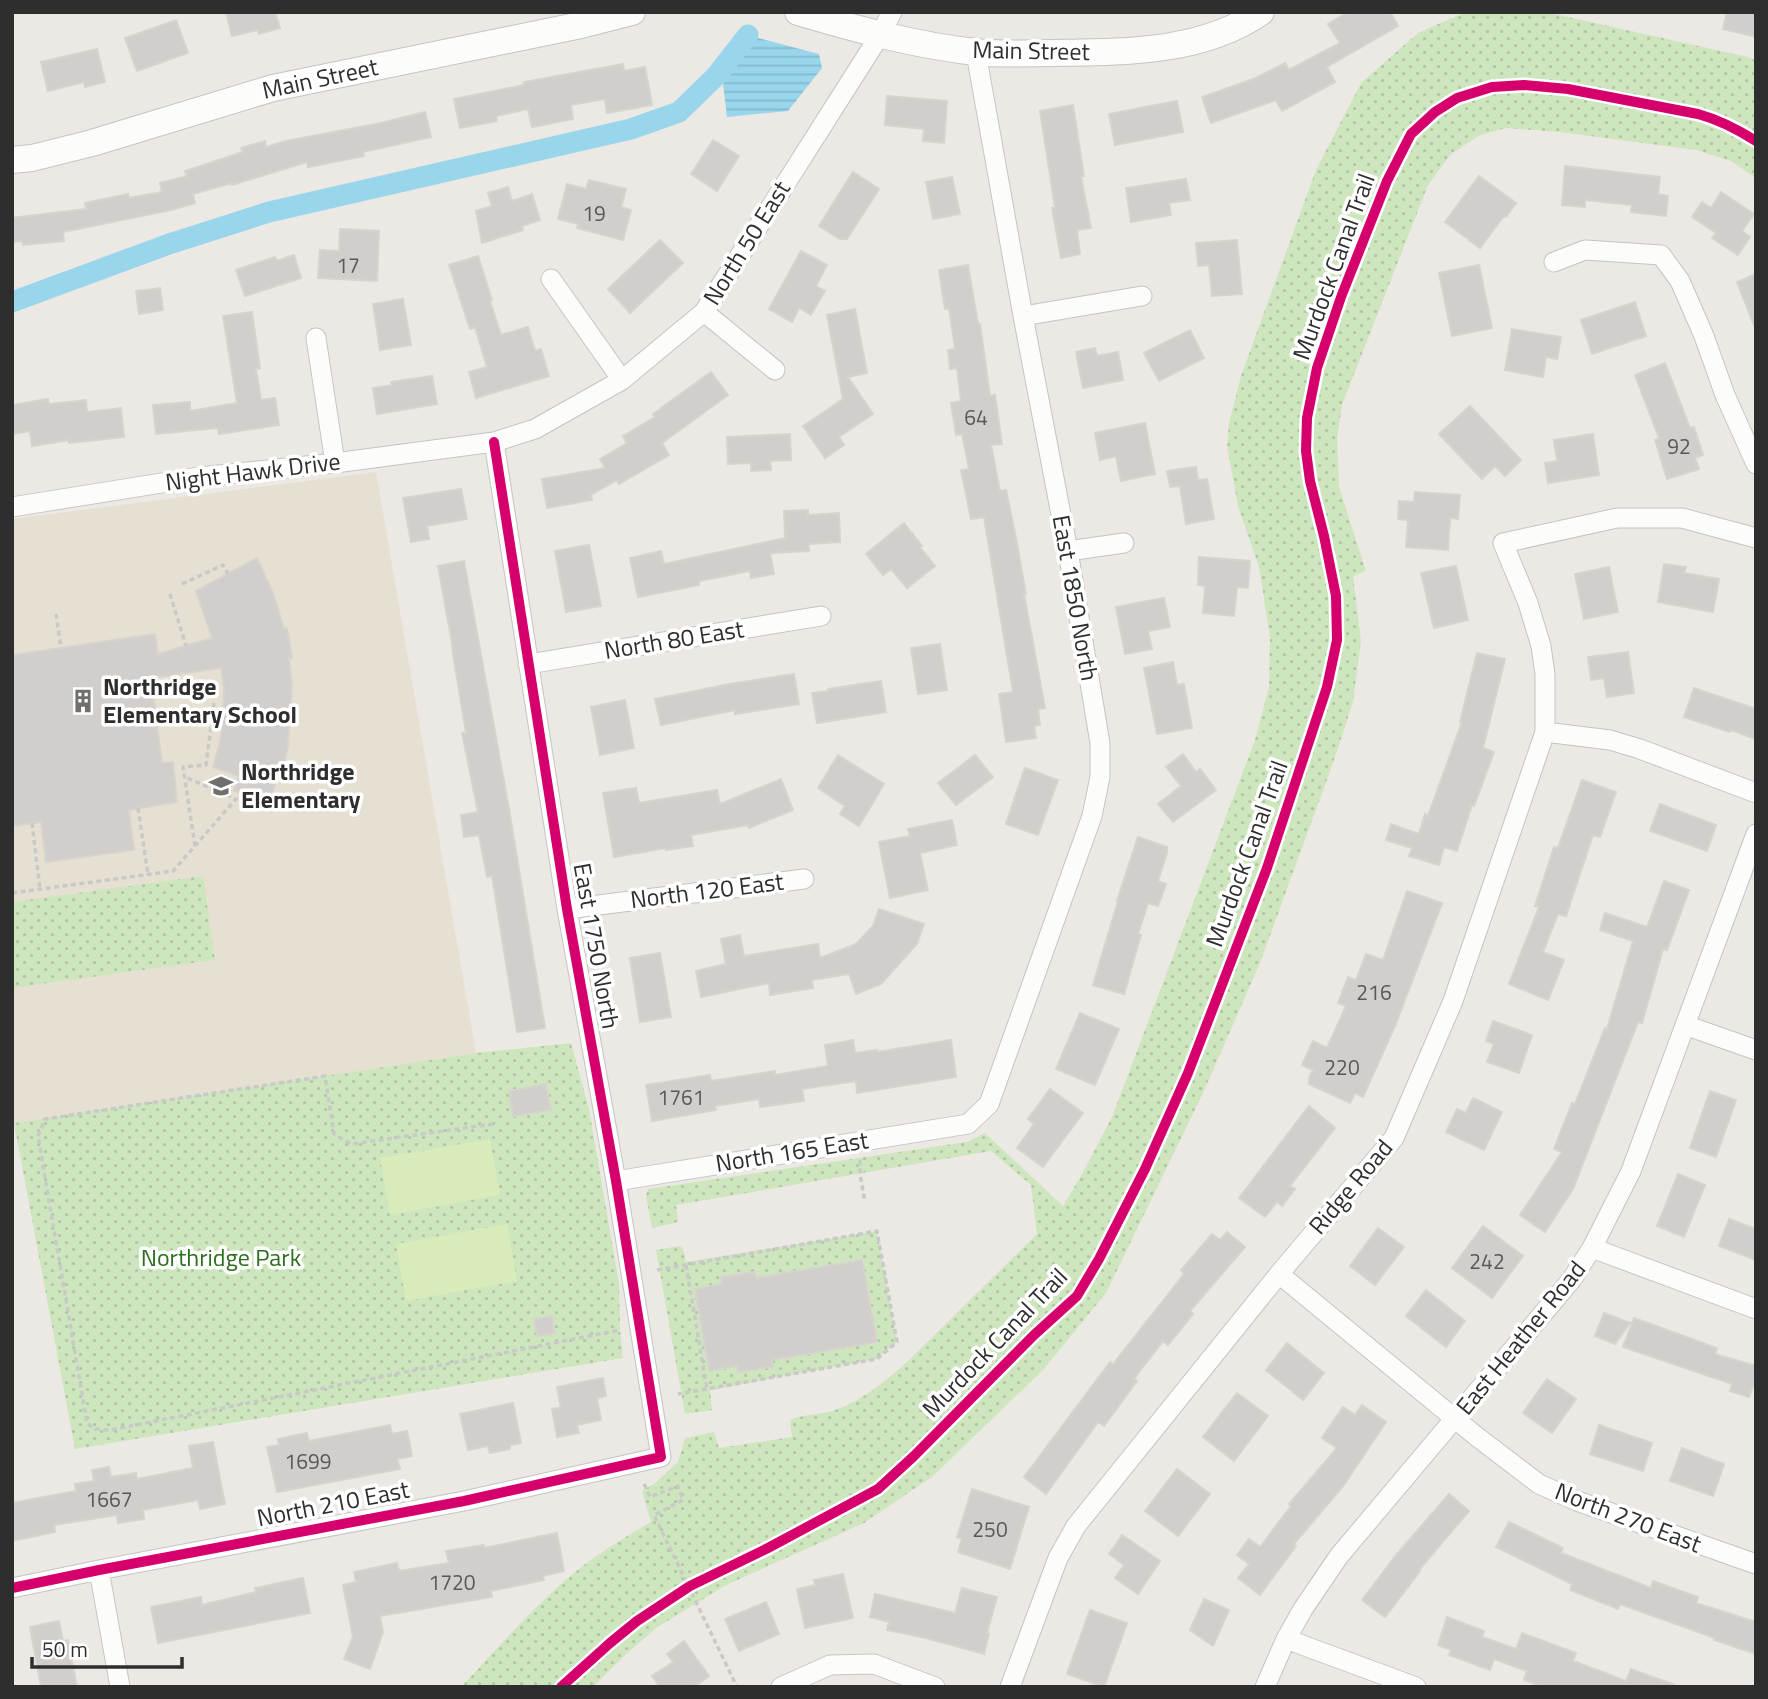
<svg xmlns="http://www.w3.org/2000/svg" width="1768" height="1699" viewBox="0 0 1768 1699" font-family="'Titillium Web',sans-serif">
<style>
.education{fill:#e6e0d3}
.grass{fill:url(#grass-dots)}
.pitch{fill:#d9eabb}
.water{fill:url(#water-rules)}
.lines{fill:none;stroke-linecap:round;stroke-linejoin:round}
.canal{stroke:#99d6ec;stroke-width:21}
.building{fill:#d1cecb;stroke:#d7d4d0;stroke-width:2}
.street-casing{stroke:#c5c4c5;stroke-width:21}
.secondary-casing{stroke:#c5c4c5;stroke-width:28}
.path{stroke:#c9c9c8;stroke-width:3.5;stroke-dasharray:5 3.5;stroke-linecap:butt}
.street{stroke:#fcfcfb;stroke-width:19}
.secondary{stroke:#fcfcfb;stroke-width:26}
.cycleway-casing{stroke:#fff;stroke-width:15}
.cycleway{stroke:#d6006c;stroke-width:10}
.labels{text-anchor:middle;stroke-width:7;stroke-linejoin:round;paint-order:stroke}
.number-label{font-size:21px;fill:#585857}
.street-label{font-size:24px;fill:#2e2e2e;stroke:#fff}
.poi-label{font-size:24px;font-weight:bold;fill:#2e2e2e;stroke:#fff;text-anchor:start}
.park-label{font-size:24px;fill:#2c6e1b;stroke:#fff}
</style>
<defs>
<pattern id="grass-dots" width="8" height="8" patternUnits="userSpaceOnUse" patternTransform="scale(1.75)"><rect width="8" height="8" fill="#cee6be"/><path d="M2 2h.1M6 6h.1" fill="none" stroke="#b1c6a4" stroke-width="1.8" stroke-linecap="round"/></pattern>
<pattern id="water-rules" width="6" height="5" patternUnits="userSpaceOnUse" patternTransform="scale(1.75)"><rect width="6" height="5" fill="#99d6ec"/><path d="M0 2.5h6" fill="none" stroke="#84b8cb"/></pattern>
</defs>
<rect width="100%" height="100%" fill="#ece8e4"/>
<path class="education" d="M376,472l100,581 -464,71v-605z"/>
<path class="grass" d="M1466,12l84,1 198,44 8,4v117l-25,-17 -35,-11 -137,-18 -53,-4 -26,7 -29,19 -23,31 -86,220 -5,33 2,49 27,84 -13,5 8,65 -8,61 -20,61 -73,200 -57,130 -97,200 -63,77 -110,106 -69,47 -138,62 -70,43 -32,28 -31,31h-132c37,-39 73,-81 114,-115 24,-19 50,-35 76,-50l-9,-31 12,-7 24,-22 7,-24 29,-6 5,16 73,-11 -2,-17 4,-2c12,-3 26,-4 38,-7 29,-9 52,-29 74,-48l131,-129 -6,-49 -40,-34 -315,54 2,17 -26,6 -6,-32 2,-7 319,-47 18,-9 78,73 18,-30 31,-59 143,-377 14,-53 1,-50 -11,-70 -21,-61 -11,-60 2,-23 12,-47 75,-206 45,-87 57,-50z
M203,876l12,84 -203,28v-86z
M571,1043l18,66 30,175 1,46 3,28 -548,91 -61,-326 462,-70z
M877,1231l20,111 -20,17 -167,31 2,20 -27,4 -29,-164 23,-4 4,2 3,14z"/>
<path class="pitch" d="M490,1139l10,56 -110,20 -10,-57z
M507,1224l10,57 -111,20 -10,-57z"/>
<path class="water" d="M758,38l61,16 3,14 -34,43 -61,6 -4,-33z"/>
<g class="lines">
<path class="canal" d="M12,302l157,-58 100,-32 362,-83 48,-17 37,-36 32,-41"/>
</g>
<path class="building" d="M226,12h49l5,16 -21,6 -1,-4 -26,6z
M1348,12h42l8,14 -71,41 8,15 -53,29 -6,-11 -65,23 -9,-26 54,-19 29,-15 4,7 51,-27 -12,-19z
M1727,12h29v14l-3,10 -30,-7z
M176,20l12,33 -51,18 -12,-33z
M97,49l8,33 -20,5 -1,-5 -36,9 -7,-29z
M623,64l1,7 21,-4 7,38 -45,8 -2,-14 -34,6 2,14 -41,8 -4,-18 -32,7 1,5 -37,7 -6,-29 70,-14v-3z
M887,96l60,5 -3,42 -21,-2 1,-12 -39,-4z
M1177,101l6,31 -68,13 -6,-31z
M1073,105l11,71 -3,1 10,51 -14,2 3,24 -19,4 -9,-50 3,-1 -15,-96z
M425,112l6,25 -68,15 1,4 -56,11 -1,-5 -75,23v-2l-39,11 2,9 -24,7 -108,22 1,9 -41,4 -1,-4 -10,1v-24l74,-9 -1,-6 43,-9 1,4 33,-6 -2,-9 27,-7 -2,-5 58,-19 -2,-4 24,-7 1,6 20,-6 95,-18z
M713,140l26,16 -22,35 -26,-17z
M1565,166l95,11 -2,17 10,2 -2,20 -35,-4 1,-7 -47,-5v7l-23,-2z
M853,172l26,17 -32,50h-7l-21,-13z
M1479,176l37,27 -10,14 -2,-1 -24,32 -35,-26z
M952,177l8,37 -27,5 -7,-37z
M1186,179l4,21 -21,3 2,12 -40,7 -5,-34z
M589,180l37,9 -5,18 10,3 -8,30 -46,-12 1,-4 -20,-5 9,-35 19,5z
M508,187l4,14 20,-7 8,26 -18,6 1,4 -41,13 -6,-32 16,-5 -4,-13z
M1721,192l33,22 -12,17 8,6 -12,18 -26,-17 4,-5 -24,-16 10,-15 9,6z
M340,229l39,2 -2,50 -59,-3 2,-28 19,1z
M660,240l23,23 -53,50 -22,-24z
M1237,240l5,54 -30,2 -3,-31 -11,1 -2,-23z
M801,251l26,14 -11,21 9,5 -14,24 -12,-7 -7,14 -23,-13z
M294,255l7,23 -56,18 -9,-26 39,-13 2,4z
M478,256l14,44 -2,1 11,34 27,-8 7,24 6,-2 8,27 -73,22 -7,-26 18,-5 -12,-40 -5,2 -21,-64z
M968,265l10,59h2l10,72 5,-1 7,49 -11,1 9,46 6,-1 10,48 10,56h-2l21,114 -7,1 2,16 -6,1 2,12 -30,4 -7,-48 14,-2 -29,-175 -13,2 -10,-49 8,-1 -7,-35 -6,1 -5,-32 10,-2 -4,-33 -7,1 -2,-19 7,-1 -6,-41 -4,1 -6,-39z
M1479,265l13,63 -40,8 -13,-63z
M1756,274v54h-1l-18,-46z
M160,288l3,22 -24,4 -3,-23z
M403,299l8,46 -31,5 -7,-46z
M1635,302l11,34 -54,18 -11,-34z
M855,309l12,64 -19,4 25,37 -34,23 5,8 -19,13 -22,-32 40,-27 -16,-84z
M252,312l8,56 -4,1 5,31 14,-2 4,27 -60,9 -1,-6 -62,6 -3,-29 37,-3v9l47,-8 -14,-87z
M1512,329l49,8 -4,22 -11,-2 -3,20 -38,-7z
M1190,330l14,28 -45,23 -15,-28z
M1095,348l2,8 21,-4 5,28 -40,8 -7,-36z
M1665,363l25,65 4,-1 9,28 -8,3 4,11 -32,10 -12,-39 4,-2 -24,-63z
M711,372l17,23 -66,48 7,12 -50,29 -2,-4 -26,15 1,5 -45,8 -5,-29 63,-11 -5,-9 27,-16 -4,-7 32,-19 -2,-3z
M432,376l5,28 -60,10 -4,-26 19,-3 -1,-3z
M48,399l1,5 37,-4 1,12 34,-4 3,29 -55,6v-3l-37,6 -2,-15 -18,3v-29z
M1470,406l51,54 -16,16 -10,-10 -13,13 -43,-45z
M1145,423l10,51 -34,7 -5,-25 -16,4 -5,-27z
M790,434l1,26 -21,1 1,9 -20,1v-8l-23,1 -1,-27z
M1593,434l6,41 -51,8 -3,-20 12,-2 -3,-21z
M1196,467l2,13 9,-1 7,40 -28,5 -6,-38 -10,1 -3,-16z
M461,489l6,30 -40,7 2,13 -18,3 -8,-44z
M1415,492l45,3 -2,24 -8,-1 -2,32 -42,-3 2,-27 -10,-1 1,-18 15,1z
M808,510v5l31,-2 1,29 -31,2v7l-39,2 4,21 -23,4 -1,-7 -51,10v4l-61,12 -8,-39 31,-7 3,13 121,-26 -1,-27z
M904,523l18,23 -2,1 15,19 -28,22 -16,-19 -8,6 -17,-21z
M589,545l12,61 -35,6 -11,-61z
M1199,557l51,4 -2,27 -11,-1 -3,29 -31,-3 2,-27 -7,-1z
M257,558l16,35 11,36 3,-1 5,30h-3l3,28 -4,60 -6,30 -4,-1 -9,29 -35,-13 5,-15 -26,-9 7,-26 3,-27 1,-26 -3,-20 -70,10 11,85 11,-1 4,40 -48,8 5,40 -88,12 -5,-40 -29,4v-171l143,-21 3,20 54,-16 -16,-47z
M464,561l45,248 36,219 -28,4 -25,-156 -5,1 -8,-42 -15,2 -3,-22 17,-3 -16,-79h4l-14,-85h1l-15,-82z
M1664,564l22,3 -2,6 35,6 -6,33 -55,-10z
M1456,566l12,54 -34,8 -13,-55z
M1609,567l9,45 -34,7 -9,-45z
M1164,598l6,29 -22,4 4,18 -27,5 -9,-47z
M940,644l7,46 -29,4 -7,-46z
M1628,652l6,41 -27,4 -3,-19 -13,2 -3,-23z
M1477,653l28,6 -22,89 11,4 -20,54 -2,-1 -15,46 -13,-4 -5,18 -30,-9 3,-8 -26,-8 5,-16 28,10 6,-20 3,2 34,-94h-2z
M1173,662l4,23 7,-1 8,44 -35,6 -13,-66z
M794,674l5,30 -64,10v-4l-74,15 -6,-26 75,-15z
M881,681l5,31 -69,11 -5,-30 17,-2 -1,-2z
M1694,688l62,21v30l-25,-9 -1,2 -46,-15z
M625,700l9,48 -34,7 -9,-48z
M1183,754l13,18 4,-3 16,21 -43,32 -15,-18 23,-18 -15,-19z
M838,755l46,29 -25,42 -19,-12 5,-8 -27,-18z
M975,755l18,22 -37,28 -18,-22z
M1025,768l33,12 -20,55 -32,-11 7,-21 2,3 -1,-7z
M781,779l12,31 -44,18 -1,-3 -57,10 2,11 -27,4v-2l-52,9 -11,-64 33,-5 3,15 78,-13 3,14z
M1582,780l34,12 -16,45 -7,-2 -27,81 -8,-2 -15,38 21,8 -16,40 -39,-16 30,-77 -4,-1 19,-59 4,1z
M1660,804l56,21 -9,26 -57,-20z
M952,820l5,25 -37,8 8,37 -38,8 -11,-56 31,-6 -2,-7z
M1138,837l29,10v6l-9,28 8,3 -8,22 -10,-3 -10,31 3,1 -17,59 -31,-9 25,-84h-1z
M1664,881l25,9 -22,60 -4,-1 -21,74 -4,-1 -65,167 -28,43 -25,-17 42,-63 -8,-3 18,-46 3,1 30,-76 2,1 26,-88 -33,-11 5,-17 42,14z
M1407,891l35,12 -47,123 -32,71 -8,-4 -5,10 -41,-19v-6l4,-8 -11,-5 11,-24 14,7 19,-42 -8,-3 10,-26 8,3 10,-26 17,6z
M879,909l45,15 -7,20 -36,40 -25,10 -7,-20 -37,6 1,8 -43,7 -1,-12 -68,14 -5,-26 30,-7 -5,-25 19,-4 4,21 74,-12 2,14 36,-14 17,-18z
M660,953l11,64 -31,5 -10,-64z
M1080,1013l39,16 -24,56 -39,-16z
M1493,1021l39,14 -13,38 -32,-11 7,-18 -8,-3z
M853,1040l2,13 22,-3v2l74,-12 5,37 -99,16 -1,-12 -54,8 2,12 -44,6 -1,-8 -44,7 1,4 -64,11 -6,-36 64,-10 1,6 64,-10v4l53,-9 -3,-21z
M546,1084l5,26 -38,6 -4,-25z
M1050,1089l33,24 -40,54 -26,-19 17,-24 -6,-5z
M1710,1091l26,9 -20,57 -26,-9z
M1473,1098l29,14 -18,38 -38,-18 11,-23 9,4z
M1309,1106l26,22 -45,58 5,3 -13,17 -5,-4 -12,15 -26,-19z
M1678,1174l27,11 -21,52 -27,-11z
M1729,1219l27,10v31l-37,-14z
M1483,1226l40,30 -31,42 -40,-30z
M1378,1228l26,19 -29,38 -25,-19z
M1227,1232l18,15 -55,64 3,3 -25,31 -5,-4 -29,38 3,2 -33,45 -6,-4 -52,72 -22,-17 86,-115 3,2 71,-90 -3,-4 31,-36 8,6z
M862,1260l15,82 -105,18 1,7 -35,5 -1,-6 -28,5 -14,-82 27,-5 -1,-7 34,-5 1,6z
M1426,1290l39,31 -19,26 -40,-31z
M1604,1313l26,10 -15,21 -20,-8z
M552,1316l3,17 -18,3 -3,-17z
M1634,1318l83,30 -2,6 41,12v12l-7,19 -19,-6 2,-7 -109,-37z
M1287,1343l37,30 -21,27 -37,-30z
M603,1378l3,18 -9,2 4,22 -24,5 2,8 -22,4 -5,-28 9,-1 -4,-21z
M1547,1379l29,20 -24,34 -29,-20z
M1237,1393l31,23 -34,45 -31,-24z
M513,1403l8,40 -11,2v4l-20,4 -2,-7 -20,4 -8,-36z
M1362,1405l24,17 -42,63 -50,59 2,2 -36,49 -22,-17 11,-14 -12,-9 12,-16 11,8 31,-41 -2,-2 48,-56 -15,-10 21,-31 12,8z
M390,1425l2,9 15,-3 5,25 -15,3 3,10 -123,23 -10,-45 12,-2 -1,-6 29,-6 2,8z
M1599,1425l53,18 -9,28 -53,-17z
M213,1442l12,62 -25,5 -2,-9 -55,10 1,9 -26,4 -1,-8 -63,10 1,7 -43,9v-38l64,-12 -1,-7 19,-3 -2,-11 17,-3 2,10 25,-4 1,6 56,-11 -4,-22z
M1682,1448l42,16 -11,32 -43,-15z
M1177,1469l33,25 -32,42 -33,-25z
M972,1489l57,18 -19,62 -52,-17 4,-13 -5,-2z
M1449,1494l20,17 -50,59 1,1 -35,46 -23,-17 35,-46z
M1509,1522l54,26 -2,5 90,35 2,-7 45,16 -2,6 60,19v32l-42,-14 1,-2 -95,-34 -2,5 -48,-19 2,-6 -76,-37z
M557,1533l7,38 -21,5 1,4 -53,11 1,6 -112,19 3,16 -13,37 -26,-10 9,-22 -10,-52 13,-3 -2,-10 43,-9 2,8 50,-8 -3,-12 38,-6v3z
M1122,1535l38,26 -22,33 -23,-16 9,-13 -15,-11z
M843,1574l10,44 -48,10 -8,-39 18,-4 -1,-5z
M303,1578l7,35 -152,30 -7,-36 50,-10 1,8 54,-13 -1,-4z
M962,1588l35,9 -10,36 2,1 -5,20 -62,-17 -35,-7 2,-8 -19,-5 5,-23 80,19z
M1204,1599l25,11 -16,36 -23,-16z
M766,1602l13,32 -40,17 -14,-32z
M1090,1610l37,13 -23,64 -37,-13z
M1447,1617l37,14 -2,6 34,12 6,-16 54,20 -3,8 53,20 5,-12 44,16v2h-132l-19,-7 3,-9 -33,-12 -4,11 -41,-15 2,-5 -13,-5z
M59,1621l4,20 5,-1 9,47h-36l-11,-60z
M684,1641l25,35 -15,11h-34l-8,-11 21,-14 -6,-8z"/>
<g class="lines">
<g class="street-casing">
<path id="street" d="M1554,262l31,-12 76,5 19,26 24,55 21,59 31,69
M551,279l71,101
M704,312l71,58
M1023,316l119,-20
M316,338l19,125
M12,507l187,-30 136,-14 159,-21 41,-13 87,-49 82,-68 176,-277 12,-23
M1068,551l56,-8
M528,664l293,-48
M1545,732l65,8 30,9 116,44
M567,909l237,-30
M1685,1025l71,25
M616,1181l352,-57 21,-20 103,-288 8,-39v-34l-32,-192 -45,-235 -47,-263
M1592,1248l164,61
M1279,1274l197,162 63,48 38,17 179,63
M99,1570l21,117
M12,1588l87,-18 365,-69 197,-44 -45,-276 -49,-272 -73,-467
M1286,1639l130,48
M781,1687l49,-22 44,-1 61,23
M1010,1687l48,-129 18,-32 203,-252 115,-136 59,-137 92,-269v-58l-4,-28 -13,-43 -25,-60 114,-25h65l74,20
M1265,1687l21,-48 17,-30 36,-53 233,-277 20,-31 39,-77 125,-337"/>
</g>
<g class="secondary-casing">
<path id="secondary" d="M798,12c58,17 116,33 177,40 26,3 53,1 80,1 68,-1 147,0 206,-41
M12,160l20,-2 60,-15 181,-55 308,-63 51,-13"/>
</g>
<path class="path" d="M182,584l41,-19 5,9
M170,594l16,52
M56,614l5,34
M138,808l10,67
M32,823l8,66
M195,846l-12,-79 23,-2 8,-62
M12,893l161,-22 63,-72 -51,-22
M493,1124l-142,20 -17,-10 -9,-58 -280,43 -7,17 49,287 8,6 15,1 510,-100
M860,1160v14l5,28
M686,1265l21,124
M657,1270l220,-39 20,111 -20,17 -199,35
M644,1484l6,13 28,-11 5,14 -29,15 83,172"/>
<use href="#street" class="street"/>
<use href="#secondary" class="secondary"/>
<g class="cycleway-casing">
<path id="cycleway" d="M12,1588l87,-18 365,-69 197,-44 -45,-276 -49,-272 -73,-467
M561,1687l49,-44 27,-22 53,-35 78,-38 110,-59 36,-33 120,-121 43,-39 22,-37 46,-90 43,-96 79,-205 60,-181 10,-47 -1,-44 -12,-60 -14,-55 -4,-30 1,-33 10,-50 24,-71 46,-116 24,-47 24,-22 22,-14 35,-11 32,-2 44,4 130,25c22,6 39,15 58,27"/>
</g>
<use href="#cycleway" class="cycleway"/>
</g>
<defs>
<g id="building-bare" transform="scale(1.89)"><path d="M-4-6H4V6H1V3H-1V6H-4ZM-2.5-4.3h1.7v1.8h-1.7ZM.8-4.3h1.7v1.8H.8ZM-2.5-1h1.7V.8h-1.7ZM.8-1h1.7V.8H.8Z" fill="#706f6e" stroke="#fff" stroke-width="2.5" paint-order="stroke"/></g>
<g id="school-bare" transform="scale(1.89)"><path d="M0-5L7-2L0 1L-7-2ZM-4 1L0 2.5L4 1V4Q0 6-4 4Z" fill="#706f6e" stroke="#fff" stroke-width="2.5" paint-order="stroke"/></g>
</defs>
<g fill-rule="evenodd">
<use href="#building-bare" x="83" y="701"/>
<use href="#school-bare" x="221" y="786"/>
</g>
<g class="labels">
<g class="number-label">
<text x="594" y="221">19</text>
<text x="348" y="273">17</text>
<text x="976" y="425">64</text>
<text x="1679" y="454">92</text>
<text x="1374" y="1000">216</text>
<text x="1342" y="1075">220</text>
<text x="681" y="1105">1761</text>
<text x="1487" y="1269">242</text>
<text x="308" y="1469">1699</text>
<text x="109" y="1507">1667</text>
<text x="990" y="1537">250</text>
<text x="452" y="1590">1720</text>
</g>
<g class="street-label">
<text transform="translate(1031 51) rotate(1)" y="8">Main Street</text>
<text transform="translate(320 79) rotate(-12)" y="8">Main Street</text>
<text transform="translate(747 243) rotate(-58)" y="8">North 50 East</text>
<text transform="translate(1334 267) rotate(-70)" y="8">Murdock Canal Trail</text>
<text transform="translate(253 472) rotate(-7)" y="8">Night Hawk Drive</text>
<text transform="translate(1075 598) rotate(80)" y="8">East 1850 North</text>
<text transform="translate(674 640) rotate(-9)" y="8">North 80 East</text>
<text transform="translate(1247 854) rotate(-70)" y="8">Murdock Canal Trail</text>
<text transform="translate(707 891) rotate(-7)" y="8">North 120 East</text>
<text transform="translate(596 946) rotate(80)" y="8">East 1750 North</text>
<text transform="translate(792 1152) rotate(-9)" y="8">North 165 East</text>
<text transform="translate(1351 1187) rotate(-50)" y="8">Ridge Road</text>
<text transform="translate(1521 1338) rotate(-51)" y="8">East Heather Road</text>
<text transform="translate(995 1343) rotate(-46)" y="8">Murdock Canal Trail</text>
<text transform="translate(333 1504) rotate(-11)" y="8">North 210 East</text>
<text transform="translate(1628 1518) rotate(21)" y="8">North 270 East</text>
</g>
<g class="poi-label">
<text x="103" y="695">Northridge<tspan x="103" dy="28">Elementary School</tspan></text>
<text x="241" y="780">Northridge<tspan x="241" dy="28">Elementary</tspan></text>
</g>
<g class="park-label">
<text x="221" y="1266">Northridge Park</text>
</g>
</g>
<rect width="1768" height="1699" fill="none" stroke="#2e2e2e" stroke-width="28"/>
<path d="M32 1657v10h150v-10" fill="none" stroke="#2e2e2e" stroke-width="3.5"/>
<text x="42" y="1657" font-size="21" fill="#2e2e2e" stroke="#ffffff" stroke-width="5" paint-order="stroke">50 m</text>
</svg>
